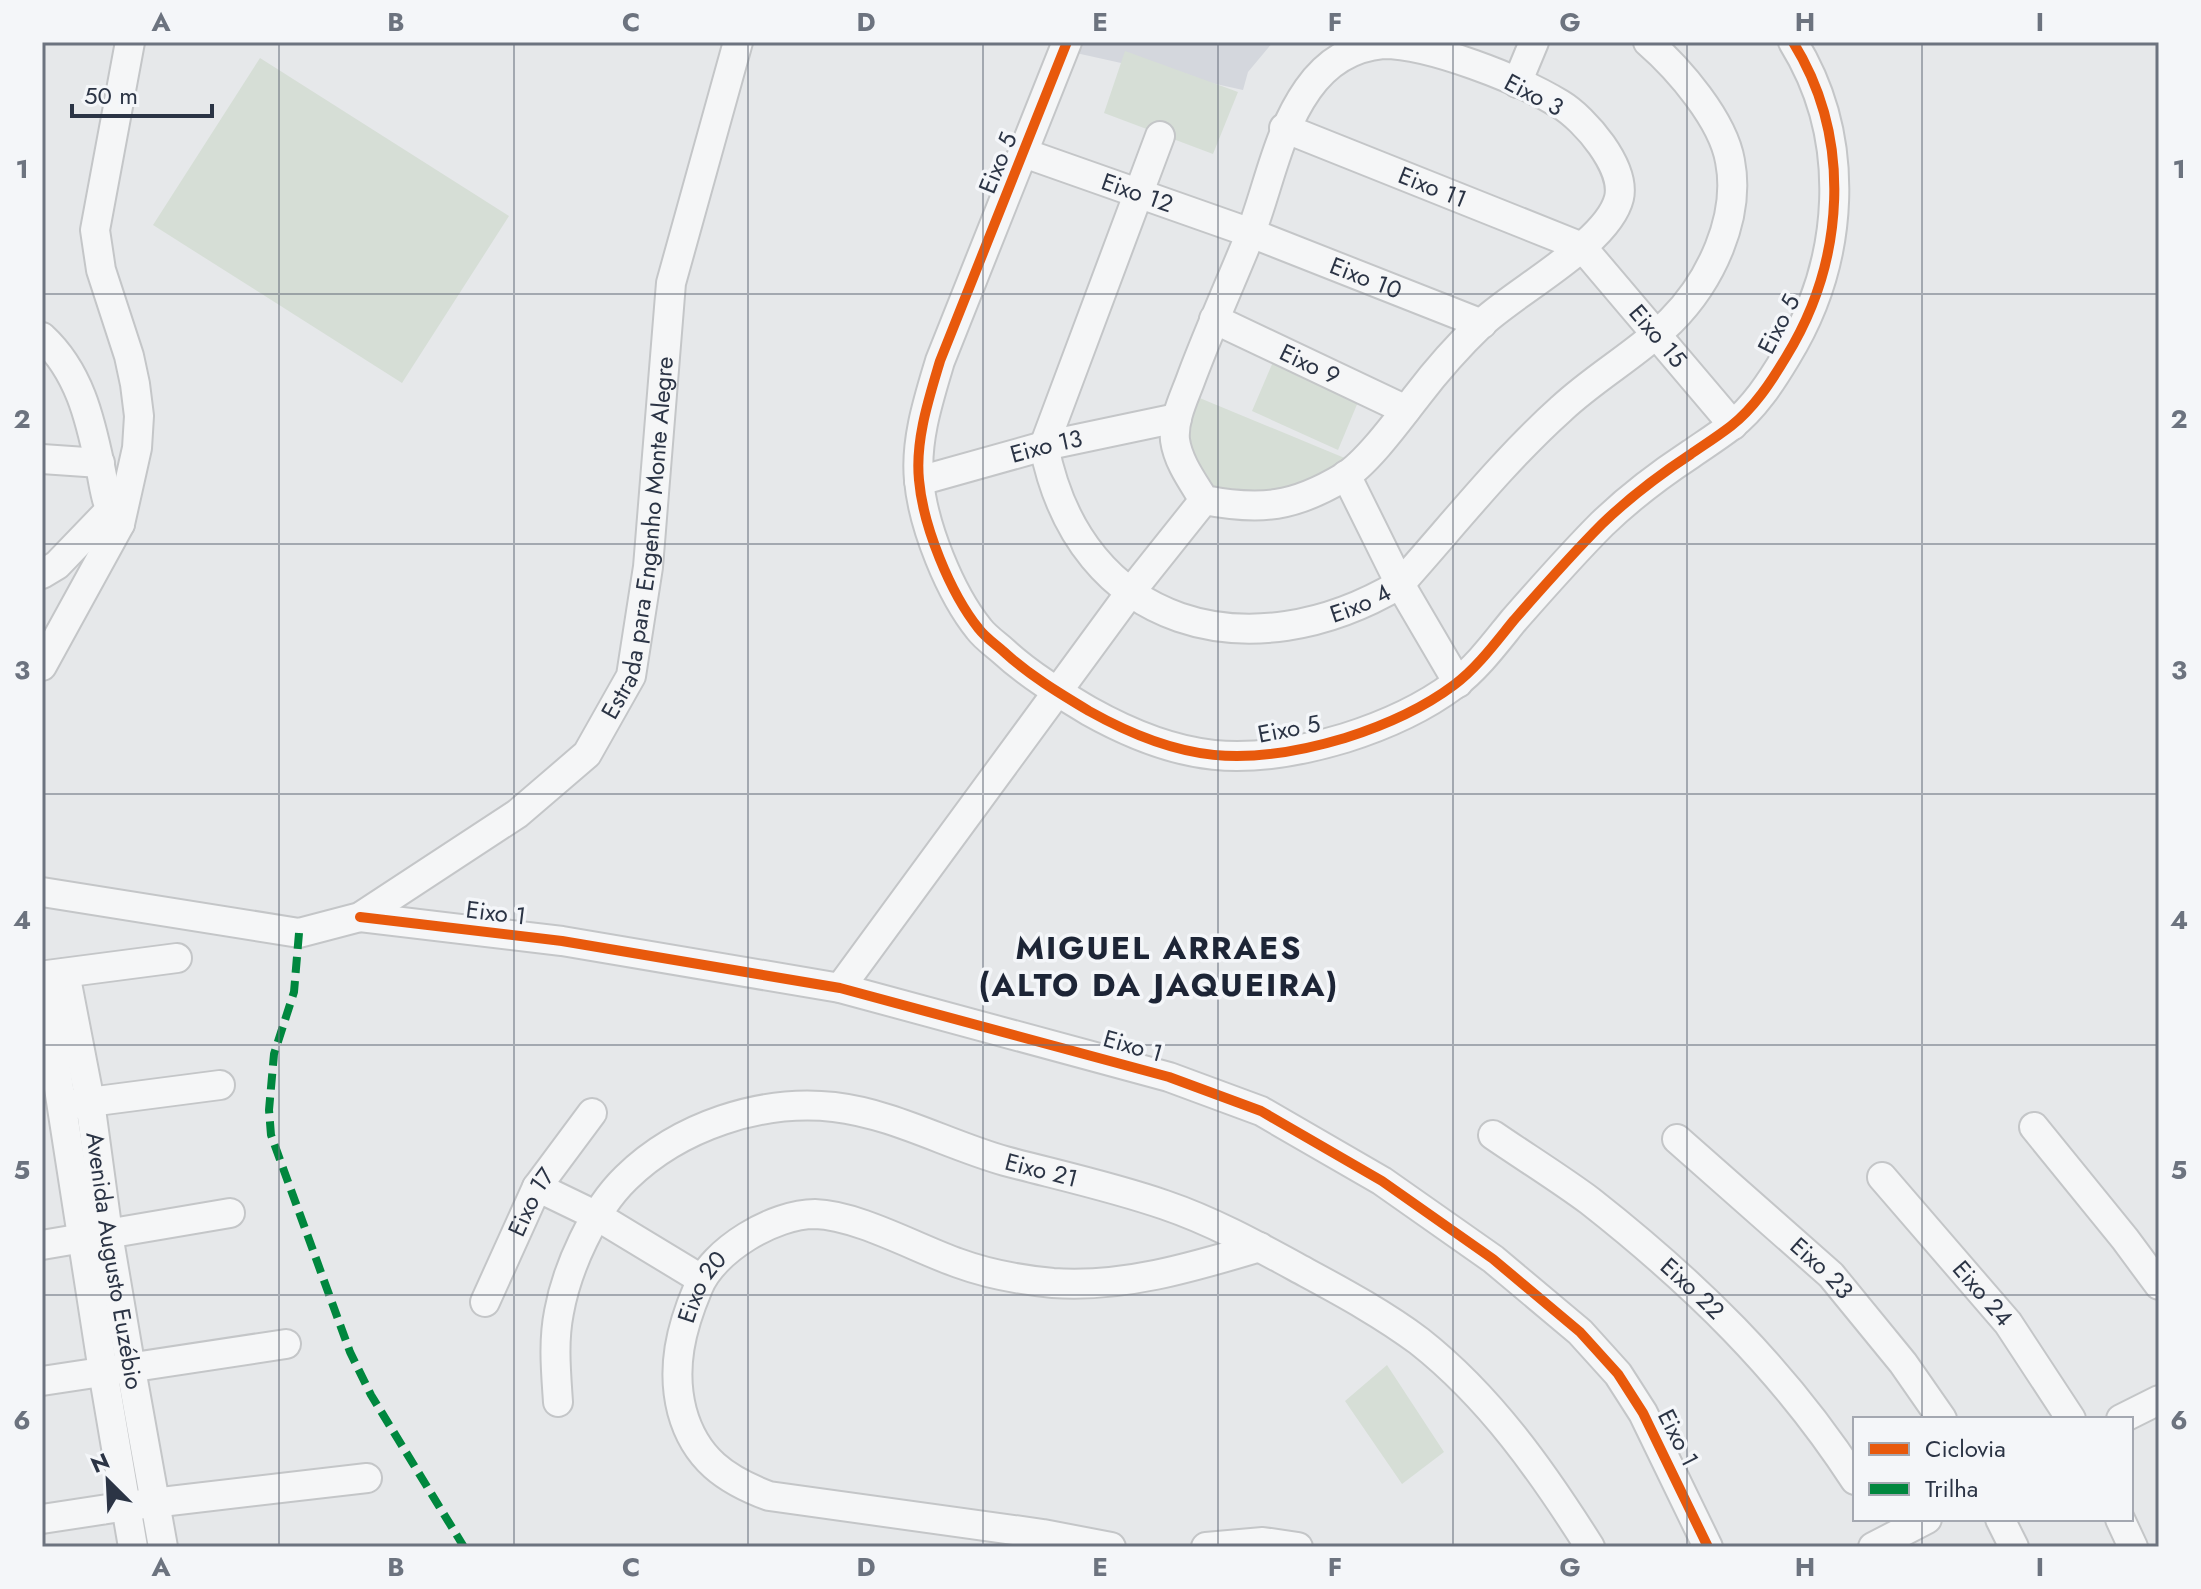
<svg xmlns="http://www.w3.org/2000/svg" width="2201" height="1589" viewBox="0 0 2201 1589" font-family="Jost,sans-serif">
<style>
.built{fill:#d4d7dd}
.green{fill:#d6ded6}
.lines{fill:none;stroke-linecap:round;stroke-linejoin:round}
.minor-casing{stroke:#c4c6c8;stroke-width:32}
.minor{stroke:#f5f6f7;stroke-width:28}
.quiet{stroke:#00873e;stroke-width:8;stroke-dasharray:16 8;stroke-linecap:butt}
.cycleway-casing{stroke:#f4f6f9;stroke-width:15}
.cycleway{stroke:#e8590c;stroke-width:10}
.grid{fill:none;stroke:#6c737f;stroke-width:2;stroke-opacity:0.55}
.labels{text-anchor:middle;stroke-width:7;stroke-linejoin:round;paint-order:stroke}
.street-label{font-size:24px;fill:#2b3445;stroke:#f4f6f9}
.district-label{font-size:32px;font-weight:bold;letter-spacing:2px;fill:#1d2536;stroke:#f4f6f9}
.neatline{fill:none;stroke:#6c737f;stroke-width:3}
.grid-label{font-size:26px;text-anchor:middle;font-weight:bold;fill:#6c737f}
</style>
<rect width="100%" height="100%" fill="#e6e8ea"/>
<path class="built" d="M1080,42h193l-25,30 -5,18 -167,-37z"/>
<path class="green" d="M1125,51l113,41 -25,62 -109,-41z
M260,58l249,158 -107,167 -249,-158z
M1273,362l85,40 -20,48 -86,-39z
M1190,394l157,65 -66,38 -42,2 -33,-14 -22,-44z
M1387,1365l57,87 -42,32 -57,-83z"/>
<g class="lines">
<g class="minor-casing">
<g id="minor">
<path d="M1067,42l-127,319c-11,37 -25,79 -21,119 4,46 31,113 60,149 6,8 16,15 24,22 26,24 56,42 86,60 91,51 156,57 256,27 38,-12 77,-29 109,-53 23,-17 42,-43 60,-65 29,-33 57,-65 88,-96 27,-26 57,-49 89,-70 13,-9 27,-18 40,-28 23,-18 40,-44 55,-69 59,-96 67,-218 7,-315"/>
<path d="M1383,44c47,0 136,35 177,60 25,15 66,63 59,94 -11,45 -102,92 -137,125 -23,22 -46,48 -65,73 -18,23 -49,66 -73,81 -50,30 -83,34 -140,23 -11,-18 -26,-38 -29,-60 -2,-22 10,-44 17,-64 18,-48 39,-94 58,-141 19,-49 27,-102 58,-146 19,-27 43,-42 75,-45z"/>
<path d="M1517,83l17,-41"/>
<path id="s1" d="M1284,128l298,119 151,178"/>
<path id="s2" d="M1160,136l-116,310c36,184 207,227 356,138 53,-59 102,-122 161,-175 34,-32 76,-55 110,-88 39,-39 70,-103 59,-160 -7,-41 -51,-92 -82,-119"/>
<path id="s3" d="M1024,153l227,80 231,91"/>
<path id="s4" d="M1214,319l192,91"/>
<path d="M42,337c37,34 48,81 58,129 5,22 5,41 20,58"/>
<path d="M42,459l58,4"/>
<path d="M1346,475l54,109 58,99"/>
<path id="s5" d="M919,481l125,-35 133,-28"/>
<path d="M42,574l15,-9 52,-54"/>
<path d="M42,666l78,-142 17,-76 2,-32 -4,-32 -6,-28 -28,-86 -6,-40 35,-188"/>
<path id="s6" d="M42,892l257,41 61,-16 157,-103 70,-60 44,-78 17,-109 23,-284 67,-241"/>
<path d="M360,917l202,24 278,47 329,89 92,34 121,70 111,78 87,73 38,42 25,39 65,134"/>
<path id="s7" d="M65,973l25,129 18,132 23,135 32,178"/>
<path d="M47,975l130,-17"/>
<path d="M42,979l61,392 30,176"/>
<path d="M840,988l289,-394 75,-94"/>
<path d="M74,1104l146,-19"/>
<path d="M2034,1127l91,112 34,46"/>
<path id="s8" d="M1493,1135c32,22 66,43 97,66 103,81 193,168 265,279"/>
<path id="s9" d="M1677,1139l154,136 72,88 39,56"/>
<path id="s10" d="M1882,1177l126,146 63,96"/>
<path d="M537,1187l60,29 104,63"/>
<path d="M42,1245l188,-32"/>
<path id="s11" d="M485,1302l52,-115 55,-74"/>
<path d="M42,1381l244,-37"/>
<path id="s12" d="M558,1402c-2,-30 -5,-60 1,-90 8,-44 34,-102 67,-134 53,-52 135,-79 208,-71 60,7 114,38 171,54 53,14 108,26 160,44 50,17 96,43 142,68 39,21 77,42 112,68 71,56 123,130 171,206"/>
<path d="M2121,1419l38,-19"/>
<path d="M42,1519l85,-13 240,-28"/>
<path d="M2000,1519l14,28"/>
<path d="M2120,1519l13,28"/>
<path id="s13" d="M1111,1547l-68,-13 -274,-38c-43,-16 -74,-37 -87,-85 -11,-43 -1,-83 16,-123 15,-38 76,-74 117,-74 42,1 103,35 143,49 30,11 63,17 95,20 71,5 140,-16 207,-36"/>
<path d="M1206,1547l57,-5 35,5"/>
<path d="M1873,1547l54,-28"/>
</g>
</g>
<use href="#minor" class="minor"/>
<path class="quiet" d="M299,933l-5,59 -20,62 -5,56 2,25 79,217 21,43 93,152"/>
<g class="cycleway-casing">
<path id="cycleway" d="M1067,42l-127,319c-11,37 -25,79 -21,119 4,46 31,113 60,149 6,8 16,15 24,22 26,24 56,42 86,60 91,51 156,57 256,27 38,-12 77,-29 109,-53 23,-17 42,-43 60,-65 29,-33 57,-65 88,-96 27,-26 57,-49 89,-70 13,-9 27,-18 40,-28 23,-18 40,-44 55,-69 59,-96 67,-218 7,-315
M360,917l202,24 278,47 329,89 92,34 121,70 111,78 87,73 38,42 25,39 65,134"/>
</g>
<use href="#cycleway" class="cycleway"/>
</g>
<path class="grid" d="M279,42v1505M514,42v1505M748,42v1505M983,42v1505M1218,42v1505M1453,42v1505M1687,42v1505M1922,42v1377M42,294h2117M42,544h2117M42,794h2117M42,1045h2117M42,1295h2117M1922,1519v28"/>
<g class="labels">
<g class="street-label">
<text transform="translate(1534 95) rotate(28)" y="8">Eixo 3</text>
<text transform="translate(998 163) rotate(-68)" y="8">Eixo 5</text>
<text dy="8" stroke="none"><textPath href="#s1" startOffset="160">Eixo 11</textPath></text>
<text dy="8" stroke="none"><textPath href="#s3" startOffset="120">Eixo 12</textPath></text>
<text dy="8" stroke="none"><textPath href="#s3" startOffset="364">Eixo 10</textPath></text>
<text transform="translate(1779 324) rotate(-63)" y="8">Eixo 5</text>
<text dy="8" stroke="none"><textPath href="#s1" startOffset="438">Eixo 15</textPath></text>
<text dy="8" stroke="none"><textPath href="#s4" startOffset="106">Eixo 9</textPath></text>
<text dy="8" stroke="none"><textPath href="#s5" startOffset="132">Eixo 13</textPath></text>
<text dy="8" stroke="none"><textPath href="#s6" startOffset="830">Estrada para Engenho Monte Alegre</textPath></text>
<text dy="8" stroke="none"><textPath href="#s2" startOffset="746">Eixo 4</textPath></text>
<text transform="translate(1289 729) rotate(-11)" y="8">Eixo 5</text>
<text transform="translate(496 913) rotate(7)" y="8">Eixo 1</text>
<text transform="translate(1133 1046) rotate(16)" y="8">Eixo 1</text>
<text dy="8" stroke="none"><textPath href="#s12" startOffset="686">Eixo 21</textPath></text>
<text dy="8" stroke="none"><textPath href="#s11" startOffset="110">Eixo 17</textPath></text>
<text dy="8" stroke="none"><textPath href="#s7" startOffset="292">Avenida Augusto Euzébio</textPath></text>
<text dy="8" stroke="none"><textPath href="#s9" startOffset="194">Eixo 23</textPath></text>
<text dy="8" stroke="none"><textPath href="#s8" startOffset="252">Eixo 22</textPath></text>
<text dy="8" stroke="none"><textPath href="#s13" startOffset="602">Eixo 20</textPath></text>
<text dy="8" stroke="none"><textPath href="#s10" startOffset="154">Eixo 24</textPath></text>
<text transform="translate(1678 1438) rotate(63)" y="8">Eixo 1</text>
</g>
<g class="district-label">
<text x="1159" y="959">MIGUEL ARRAES<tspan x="1159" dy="37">(ALTO DA JAQUEIRA)</tspan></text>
</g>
</g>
<rect width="2201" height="1589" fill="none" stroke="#f4f6f9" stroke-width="88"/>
<rect x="1853" y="1417" width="280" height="104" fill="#f4f6f9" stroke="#a4a8b1" stroke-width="2"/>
<rect x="1869" y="1443" width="40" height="12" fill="#e8590c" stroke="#a4a8b1" stroke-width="2"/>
<text x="1925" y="1457" font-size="24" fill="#2b3445">Ciclovia</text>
<rect x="1869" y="1483" width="40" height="12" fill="#00873e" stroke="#a4a8b1" stroke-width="2"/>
<text x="1925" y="1497" font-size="24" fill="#2b3445">Trilha</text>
<g transform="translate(108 1481) rotate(336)" stroke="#f4f6f9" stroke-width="6" paint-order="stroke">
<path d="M0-6L14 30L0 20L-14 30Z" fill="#2b3445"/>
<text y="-12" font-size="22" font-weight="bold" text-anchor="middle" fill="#2b3445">N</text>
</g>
<path d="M72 104v12h140v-12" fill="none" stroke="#2b3445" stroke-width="4"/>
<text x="84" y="104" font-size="24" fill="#2b3445" stroke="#f4f6f9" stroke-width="6" paint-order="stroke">50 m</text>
<rect x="44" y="44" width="2113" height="1501" class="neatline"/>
<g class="grid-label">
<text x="161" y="31">A</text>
<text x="396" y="31">B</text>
<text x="631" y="31">C</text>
<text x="866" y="31">D</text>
<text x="1100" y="31">E</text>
<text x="1335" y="31">F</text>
<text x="1570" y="31">G</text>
<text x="1805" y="31">H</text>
<text x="2040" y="31">I</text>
<text x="22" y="178">1</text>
<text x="2179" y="178">1</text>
<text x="22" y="428">2</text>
<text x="2179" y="428">2</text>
<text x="22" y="679">3</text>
<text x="2179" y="679">3</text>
<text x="22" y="929">4</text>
<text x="2179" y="929">4</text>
<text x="22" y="1179">5</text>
<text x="2179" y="1179">5</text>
<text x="22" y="1429">6</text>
<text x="2179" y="1429">6</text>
<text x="161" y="1576">A</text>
<text x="396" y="1576">B</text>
<text x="631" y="1576">C</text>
<text x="866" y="1576">D</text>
<text x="1100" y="1576">E</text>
<text x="1335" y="1576">F</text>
<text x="1570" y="1576">G</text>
<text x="1805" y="1576">H</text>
<text x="2040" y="1576">I</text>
</g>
</svg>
